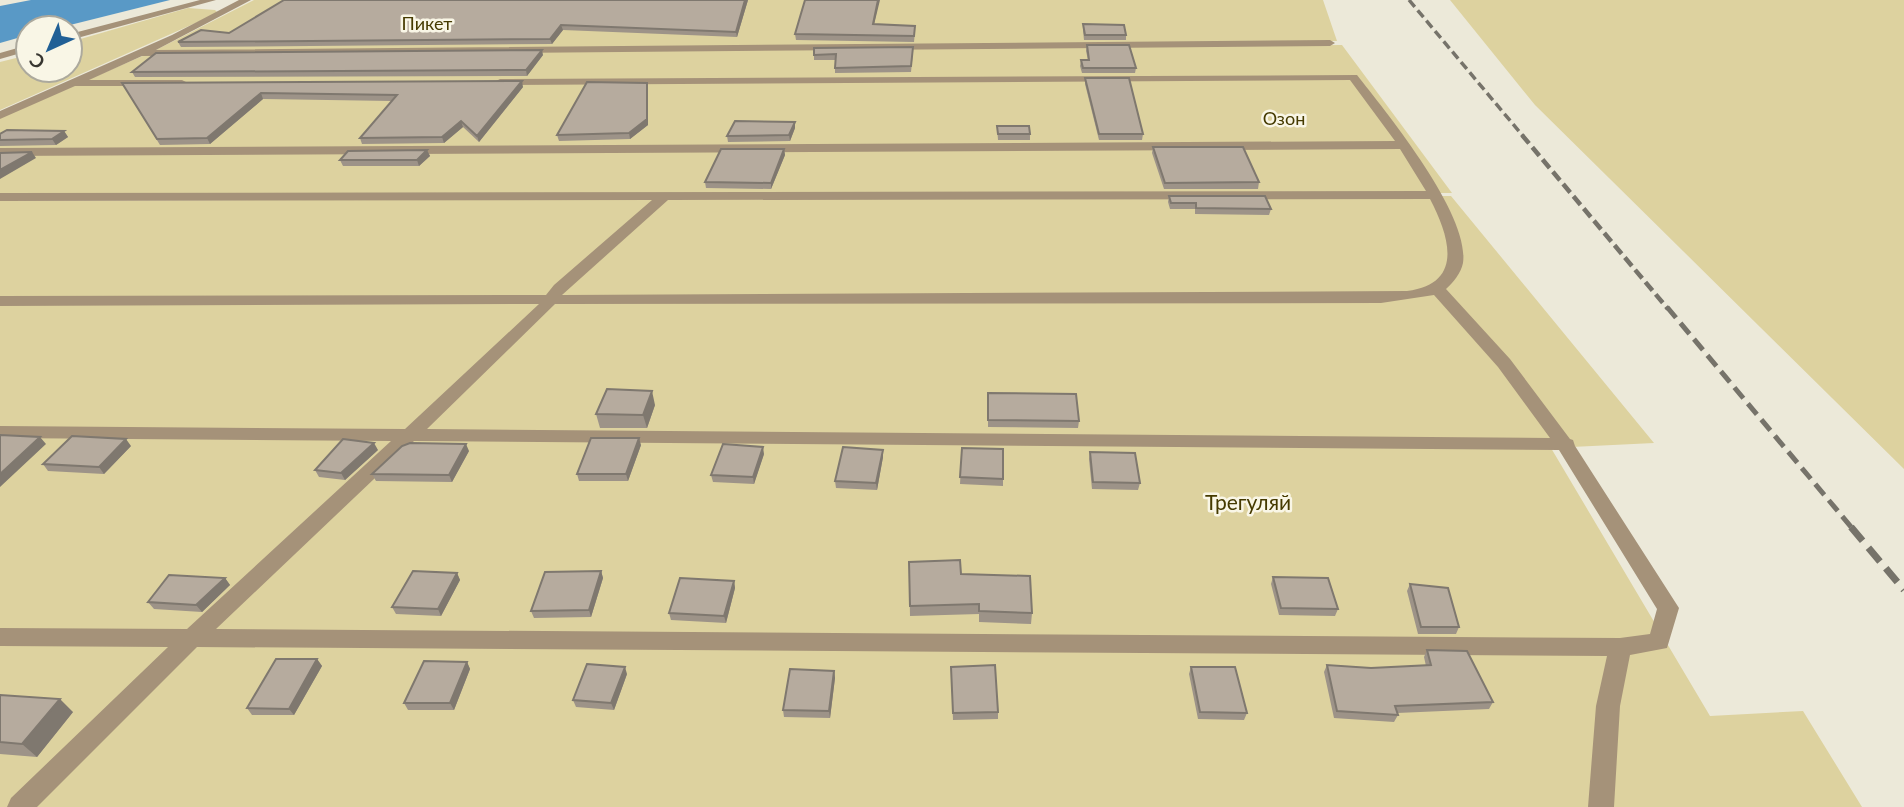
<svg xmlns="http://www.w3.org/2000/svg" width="1904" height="807" viewBox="0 0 1904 807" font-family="Lato,sans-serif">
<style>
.green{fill:#ddd29f}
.water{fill:#5999c6}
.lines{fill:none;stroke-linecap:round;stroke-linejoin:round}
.minor{fill:#a59279;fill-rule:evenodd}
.rail-far3{stroke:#76736a;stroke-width:3.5;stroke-dasharray:9 4.5;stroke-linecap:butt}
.rail-far2{stroke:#76736a;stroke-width:4.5;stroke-dasharray:11 5;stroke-linecap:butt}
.rail-far1{stroke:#76736a;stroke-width:5;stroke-dasharray:14 7;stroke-linecap:butt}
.rail{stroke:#76736a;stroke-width:7;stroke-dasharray:18 9;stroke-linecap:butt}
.wall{fill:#9d9388}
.shaded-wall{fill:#7f786f}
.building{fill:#b6ab9e;stroke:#7f786f;stroke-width:2}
.labels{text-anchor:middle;stroke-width:5;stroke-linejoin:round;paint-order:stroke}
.far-park-label{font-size:18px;fill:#453a00;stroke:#f9f6e6}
.park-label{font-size:21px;fill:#453a00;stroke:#f9f6e6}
</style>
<rect width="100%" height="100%" fill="#ece9d9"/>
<path class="green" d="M254,0h1069l14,41 -1183,10z
M1450,0h454v469l-369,-364z
M188,8l27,2 3,3 -218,97v-48l28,-7v15h42v-28z
M1342,45l110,148 -1452,2v-77l147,-64z
M1451,196l203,247 -103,5 159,268 93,-5 59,96h-1862v-606z"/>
<path class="water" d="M31,0h139l-112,28h-30v7l-28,8v-37z"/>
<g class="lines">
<path class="minor" d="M200,0h16l-146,40v-6z
M239,0h12l-95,50 1174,-10 5,3 -5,3 -1188,10 -53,24h93l6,3 -6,3h-107l-75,33v-8l172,-76z
M28,45v6l-28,8v-6z
M1357,75c29,37 113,139 106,188 -2,10 -10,20 -17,26l64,70 60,80 3,1 2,6 104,162 -12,40 -37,7 -10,51 -6,101h-26l8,-101 11,-50 -1410,-9 -160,160h-30l4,-9 157,-151 -168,-1v-18l187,1 204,-188 -391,-3v-12l405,3 134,-125 -539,2v-10l546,-1 8,-10 98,-85 -652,1v-8l1426,-2 -26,-42 -1400,7v-8l1395,-7 -45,-61 -850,5 -6,-3 6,-3zM1430,199c20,38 34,85 -23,92l-845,4 106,-95zM1434,295l64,72 52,71 -1123,-9 128,-125 826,-1zM414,441l1145,9 98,159 -7,25 -30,4 -1404,-9z"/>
<path class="rail-far3" d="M1409,0l114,136"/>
<path class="rail-far2" d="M1522,135l146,174"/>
<path class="rail-far1" d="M1667,307l185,221"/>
<path class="rail" d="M1851,527l53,63"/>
</g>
<path class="wall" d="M284,0h464l-11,37 -174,-7 -11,14 -371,3 -3,-5 51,-9z
M874,24l41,7 -1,11 -118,-2 -1,-6z
M1083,24l43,11v5h-42l-1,-10z
M1087,45l49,23 -1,5h-53l-2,-7 1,-6h7l-2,-9z
M913,52l-2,20 -76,1v-13h-21v-5z
M543,55l-16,21 -392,1 -3,-5z
M1085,78l58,56 -1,6h-43l-14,-56z
M122,83l401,4 -44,55 -16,-15 -19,16 -82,1 -2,-6 32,-37 -129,-2 -53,45 -50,1z
M647,83l1,5v37l-18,14 -71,2 -2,-6z
M795,122v6l-5,13 -62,1 -1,-6z
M997,126l33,8v6h-32z
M64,131l4,6 -12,8 -56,1v-12z
M1153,147l106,35 -1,7h-94l-12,-36z
M784,149l1,6 -14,34 -65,-1 -1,-6z
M427,150l3,6 -11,10h-76l-3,-6z
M1169,196l102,13 -2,6 -74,-1v-5h-25l-2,-7z
M988,393l91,28 -1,7 -90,-1z
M655,405l-8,23h-47l-4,-14z
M641,445l-13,36h-49l-2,-7z
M131,446l-27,28 -56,-3 -5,-7z
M962,448l41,1v37l-43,-2z
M378,450l-33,30 -26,-3 -4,-7z
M883,450v7l-6,33 -41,-2 -1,-7z
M469,451l-17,31 -76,-1 -4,-7z
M1090,452l50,31 -2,7 -46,-1 -3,-30z
M764,454l-10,30 -41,-2 -2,-7z
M909,562l52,12 71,39 -1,11 -52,-2v-8l-69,2z
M601,571l2,7 -12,39 -57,1 -3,-7z
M457,573l3,7 -19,36 -45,-2 -4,-7z
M1273,577l65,32 -3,7 -56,-1 -8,-31z
M225,578l5,7 -28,27 -48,-3 -6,-7z
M734,581l1,7 -9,35 -55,-3 -2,-7z
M1410,584l49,43 -3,7h-38l-11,-43z
M1427,650l66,52 -4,7 -92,4 1,2 -4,7 -60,-4 -10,-46 3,-7 44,3 55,-2 -2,-9z
M317,659l5,7 -28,49h-42l-5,-7z
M467,662l3,7 -16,41h-46l-4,-7z
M951,667l47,45v7l-45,1z
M1191,667l56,46 -3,7 -46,-1 -9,-45z
M834,671l1,7 -5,40 -46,-1 -1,-7z
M627,674l-13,36 -38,-3 -3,-7z
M0,695l73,17 -36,45 -37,-3z"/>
<path class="shaded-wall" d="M745,0h3l-11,37 -1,-5z
M878,0h2l-7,29v-5z
M561,25l2,5 -11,14 -2,-5z
M542,50l1,5 -16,21 -1,-6z
M522,81l1,6 -44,55 -2,-6z
M647,83l1,5v37l-18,14 -1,-6z
M261,93l2,6 -53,45 -3,-6z
M461,121l2,6 -19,16 -2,-6z
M795,122v6l-5,13 -1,-6z
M64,131l4,6 -12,8 -4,-6z
M784,149l1,6 -14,34v-6z
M427,150l3,6 -11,10 -2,-6z
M32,152l4,6 -36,21v-9z
M652,391l3,14 -8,23 -4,-13z
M40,437l6,7 -46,43v-13z
M639,438l2,7 -13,36 -2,-7z
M126,439l5,7 -27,28 -5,-7z
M374,443l4,7 -33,30 -4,-7z
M466,444l3,7 -17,31 -3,-7z
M763,447l1,7 -10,30 -1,-7z
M883,450v7l-6,33 -1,-7z
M601,571l2,7 -12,39 -2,-7z
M457,573l3,7 -19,36 -3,-7z
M225,578l5,7 -28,27 -6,-7z
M734,581l1,7 -9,35 -2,-7z
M317,659l5,7 -28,49 -5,-6z
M467,662l3,7 -16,41 -4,-7z
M625,667l2,7 -13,36 -3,-7z
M834,671l1,7 -5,40 -1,-7z
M60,699l13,13 -36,45 -15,-13z"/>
<path class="building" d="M284,0h461l-9,32 -175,-7 -11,14 -372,3 23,-12 28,3z
M805,0h73l-5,24 42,2 -1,10 -119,-2z
M1083,24l41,1 2,10h-41z
M1087,45h42l7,23h-53l-2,-8h8z
M913,47l-2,19 -76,2 1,-14 -22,1v-7z
M542,50l-16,20 -394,2 24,-19z
M1085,78h44l14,56h-44z
M522,81l-45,55 -16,-15 -19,16 -82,1 37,-43 -136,-2 -54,45 -50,1 -35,-56z
M587,82l60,1v36l-18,14 -72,2z
M735,121l60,1 -6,13 -62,1z
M997,126h32l1,8h-32z
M7,130l57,1 -12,8 -52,1v-6z
M1153,147h90l16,35 -94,1z
M721,149h63l-13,34 -66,-1z
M427,150l-10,10h-77l8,-9z
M32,152l-32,18v-17z
M1169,196h96l6,13 -75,-1v-5h-25z
M607,389l45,2 -9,24 -47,-1z
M988,393l88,1 3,27 -91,-1z
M0,435l40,2 -40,37z
M72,436l54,3 -27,28 -56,-3z
M591,438h48l-13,36h-49z
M343,439l31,4 -33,30 -26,-3z
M410,443l56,1 -17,31 -77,-1 30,-28z
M723,444l40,3 -10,30 -42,-2z
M843,447l40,3 -7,33 -41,-2z
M962,448l41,1v30l-43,-2z
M1090,452l45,1 5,30 -47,-1z
M960,560l1,14 69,2 2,37 -53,-2v-7l-69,2 -1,-44z
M413,571l44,2 -19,36 -46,-2z
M601,571l-12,39 -58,1 14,-39z
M169,575l56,3 -29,27 -48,-3z
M1273,577l55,1 10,31 -57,-1z
M680,578l54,3 -10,35 -55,-3z
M1410,584l38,4 11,39h-38z
M1427,650l40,1 26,51 -98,4 3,9 -61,-4 -10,-46 44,3 60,-3z
M276,659h41l-28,50 -42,-1z
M424,661l43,1 -17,41h-46z
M587,664l38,3 -14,36 -38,-3z
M995,665l3,47 -45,1 -2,-46z
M1191,667h44l12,46 -47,-1z
M790,669l44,2 -5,40 -46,-1z
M0,695l60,4 -38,45 -22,-2z"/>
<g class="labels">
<g class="far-park-label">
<text x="427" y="30">Пикет</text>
<text x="1284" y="125">Озон</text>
</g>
<g class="park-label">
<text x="1248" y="510">Трегуляй</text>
</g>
</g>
<g transform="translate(49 49) rotate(224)"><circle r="33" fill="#f9f6e6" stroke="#aca99d" stroke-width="2"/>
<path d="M0-5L12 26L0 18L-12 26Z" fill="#216096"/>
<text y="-10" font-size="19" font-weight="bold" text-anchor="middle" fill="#383630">С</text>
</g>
</svg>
